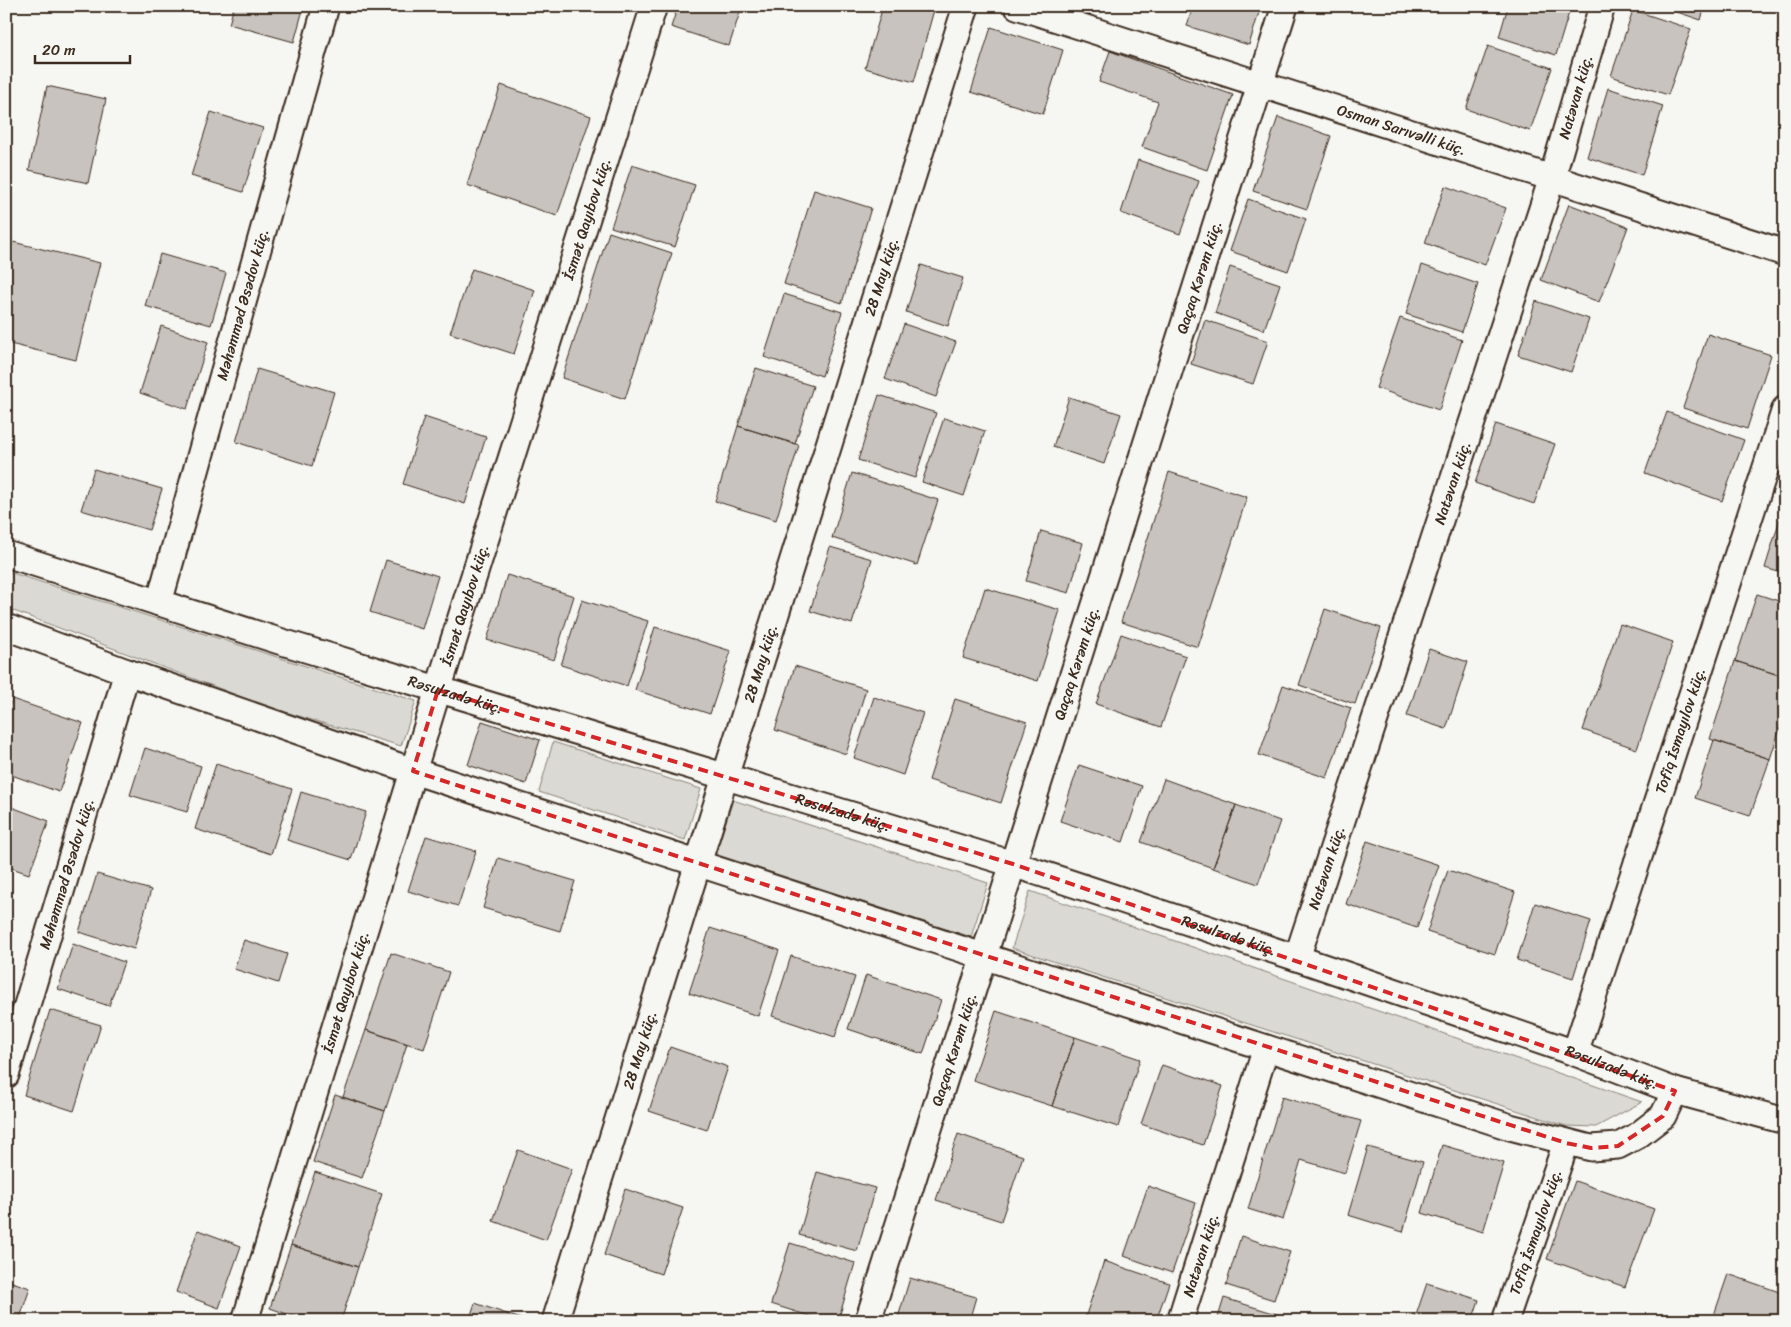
<svg xmlns="http://www.w3.org/2000/svg" width="1791" height="1327" viewBox="0 0 1791 1327" font-family="Sriracha,sans-serif">
<style>
.green{fill:#dad9d3;stroke:#8a8278}
.building{fill:#c8c3be;stroke:#3b2a1e}
.lines{fill:none;stroke-linecap:round;stroke-linejoin:round}
.minor-casing{stroke:#3b2a1e;stroke-width:29}
.minor{stroke:#f6f6f2;stroke-width:25}
.marked{fill:none;stroke:#d62828;stroke-width:4;stroke-dasharray:10 6;stroke-linejoin:round}
.labels{text-anchor:middle;stroke-width:4;stroke-linejoin:round;paint-order:stroke}
.street-label{font-size:15px;fill:#3b2a1e;stroke:#f6f6f2}
</style>
<rect width="100%" height="100%" fill="#f6f6f2"/>
<filter id="ink" filterUnits="userSpaceOnUse"><feTurbulence type="fractalNoise" baseFrequency=".02" numOctaves="2"/><feDisplacementMap in="SourceGraphic" scale="10" xChannelSelector="R" yChannelSelector="G"/><feConvolveMatrix kernelMatrix="1 2 1 2 8 2 1 2 1" color-interpolation-filters="sRGB"/></filter>
<g filter="url(#ink)">
<path class="green" d="M6,571l410,130 -15,45 -130,-38 -265,-100z
M553,742l148,47 -16,51 -146,-48z
M733,800l255,83 -17,54 -256,-82z
M1030,891l612,211 -46,25 -30,-1 -554,-178z"/>
<path class="building" d="M234,6h70l-10,36 -65,-18z
M678,6h64l-13,40 -58,-19z
M883,6h52l-21,76 -49,-14z
M1193,6h68l-12,39 -62,-19z
M1508,6h63l-15,49 -57,-18z
M1659,6h46l-4,14z
M1633,10l58,19 -23,66 -57,-19z
M991,27l72,23 -20,64 -72,-22z
M1488,46l64,22 -22,63 -64,-22z
M1110,51l123,44 -26,75 -65,-23 16,-45 -59,-20z
M501,85l90,31 -34,100 -90,-31z
M47,86l59,13 -18,84 -59,-13z
M1608,88l55,18 -21,69 -55,-18z
M211,112l52,16 -20,64 -52,-16z
M1278,117l53,19 -24,73 -54,-18z
M1138,160l61,21 -19,53 -59,-21z
M632,165l63,20 -20,62 -64,-20z
M1445,186l61,22 -21,57 -60,-22z
M814,190l57,18 -29,95 -58,-19z
M1248,199l58,20 -18,52 -58,-20z
M1569,204l59,23 -29,75 -58,-22z
M609,232l63,21 -47,146 -63,-21z
M13,242l87,21 -24,97 -70,-17v-71z
M160,254l66,19 -15,52 -66,-19z
M921,265l42,13 -15,48 -42,-14z
M1422,265l56,19 -16,48 -56,-18z
M1230,267l50,17 -16,46 -49,-17z
M472,269l63,21 -21,64 -64,-21z
M784,294l58,18 -20,64 -58,-19z
M1536,301l53,18 -18,53 -53,-17z
M1400,318l62,22 -23,70 -63,-22z
M1205,320l63,21 -15,43 -62,-20z
M904,324l52,18 -20,55 -51,-18z
M161,326l47,16 -21,67 -47,-16z
M1708,334l63,21 -24,74 -64,-21z
M756,368l57,18 -18,58 -57,-18z
M257,369l77,23 -22,74 -76,-24z
M879,395l57,18 -21,65 -57,-18z
M1069,397l52,17 -17,50 -51,-17z
M1667,412l77,28 -22,61 -77,-28z
M424,417l62,20 -21,67 -62,-20z
M944,418l41,13 -21,65 -42,-14z
M1496,424l59,20 -21,60 -59,-21z
M738,426l61,19 -23,75 -61,-19z
M94,469l68,20 -13,41 -68,-20z
M1169,472l78,25 -49,150 -77,-25z
M852,473l86,27 -21,65 -85,-27z
M1780,519l5,2v53l-20,-6z
M1041,531l42,12 -14,50 -43,-12z
M830,547l42,12 -20,65 -42,-13z
M386,560l52,16 -16,53 -52,-17z
M507,575l67,21 -20,64 -67,-20z
M985,588l75,22 -22,71 -75,-23z
M1757,594l28,9v74l-50,-16z
M582,600l66,21 -21,65 -66,-21z
M1325,609l56,19 -26,76 -56,-19z
M1620,624l53,18 -36,107 -54,-19z
M655,627l76,24 -21,63 -75,-24z
M1121,634l65,22 -25,71 -65,-23z
M1429,649l39,13 -22,67 -39,-13z
M1735,661l50,16v36l-15,46 -60,-20z
M795,666l71,23 -20,65 -71,-24z
M1283,685l68,23 -24,70 -68,-23z
M874,697l49,16 -20,62 -49,-17z
M12,699l71,24 -24,69 -53,-19v-58z
M955,699l72,23 -26,81 -72,-23z
M482,721l58,19 -14,44 -58,-19z
M1714,740l56,19 -20,57 -55,-18z
M145,748l56,18 -14,46 -57,-17z
M216,764l76,25 -21,65 -76,-25z
M1079,765l63,21 -19,56 -63,-21z
M1164,779l72,26 -23,63 -72,-26z
M301,792l65,20 -15,48 -64,-20z
M6,805l43,16 -20,53 -23,-8z
M1236,805l44,16 -22,63 -45,-16z
M426,836l50,15 -18,55 -50,-15z
M1367,841l72,24 -22,63 -71,-24z
M498,858l77,23 -15,50 -77,-23z
M1448,870l67,22 -20,62 -68,-22z
M97,874l54,16 -17,59 -55,-17z
M1535,903l56,18 -18,57 -56,-18z
M710,928l69,22 -21,66 -69,-23z
M244,940l43,14 -9,29 -44,-14z
M73,944l51,18 -15,44 -51,-17z
M391,953l58,19 -25,77 -58,-19z
M791,956l64,21 -20,60 -63,-21z
M866,975l75,25 -18,54 -75,-25z
M50,1010l51,15 -27,86 -50,-16z
M996,1011l79,26 -23,69 -79,-26z
M366,1030l41,14 -22,67 -42,-14z
M1075,1037l65,22 -22,68 -66,-21z
M1785,1037v18l-5,-2z
M670,1047l58,20 -21,63 -58,-19z
M1162,1065l61,21 -20,59 -62,-21z
M335,1095l50,16 -23,67 -49,-16z
M1282,1097l79,24 -16,52 -44,-13 -18,60 -35,-11z
M958,1134l65,22 -22,65 -65,-21z
M1442,1145l62,18 -21,69 -61,-19z
M1368,1147l55,15 -20,70 -55,-17z
M518,1150l54,19 -26,71 -53,-19z
M315,1172l67,22 -24,73 -67,-22z
M817,1172l58,16 -18,63 -58,-16z
M1575,1181l79,28 -29,78 -78,-28z
M1148,1186l48,17 -24,70 -48,-17z
M625,1189l58,19 -22,66 -57,-19z
M198,1230l43,16 -22,62 -43,-16z
M1241,1236l49,16 -16,48 -48,-15z
M790,1243l65,20 -17,58h-13l-54,-17z
M291,1245l67,22 -17,54h-34l-37,-13z
M1104,1261l65,22 -13,38h-72z
M1728,1274l57,20 -2,27h-71z
M910,1278l66,19 -7,24h-72z
M6,1280l24,8 -11,33h-13z
M1427,1283l52,17 -7,21h-58z
M1224,1298l59,18 -1,5h-65z
M475,1303l49,17v1h-55z"/>
<g class="lines">
<g class="minor-casing">
<g id="minor">
<path id="s1" d="M1017,6l768,247"/>
<path id="s2" d="M6,554l273,87 734,223 284,94 278,95 100,38 110,30"/>
<path id="s3" d="M159,603l167,-597"/>
<path d="M6,627l121,45 286,99 1097,356 81,21 27,-2 19,-10 26,-20 12,-25"/>
<path id="s4" d="M1297,958l255,-780 50,-172"/>
<path id="s5" d="M1575,1053l210,-644"/>
<path id="s6" d="M6,1075l121,-403"/>
<path id="s7" d="M245,1321l193,-631 216,-684"/>
<path id="s8" d="M555,1321l411,-1315"/>
<path id="s9" d="M868,1321l417,-1315"/>
<path id="s10" d="M1180,1321l86,-273"/>
<path id="s11" d="M1505,1321l61,-178"/>
</g>
</g>
<use href="#minor" class="minor"/>
</g>
</g>
<path class="marked" d="M438,690l575,174 662,227 -12,25 -45,30 -27,2 -25,-5 -1153,-372z"/>
<g class="labels">
<g class="street-label">
<text dy="5" stroke="none"><textPath href="#s4" startOffset="905">Natəvan küç.</textPath></text>
<text dy="5" stroke="none"><textPath href="#s1" startOffset="404">Osman Sarıvəlli küç.</textPath></text>
<text dy="5" stroke="none"><textPath href="#s7" startOffset="1154">İsmət Qayıbov küç.</textPath></text>
<text dy="5" stroke="none"><textPath href="#s8" startOffset="1094">28 May küç.</textPath></text>
<text dy="5" stroke="none"><textPath href="#s9" startOffset="1095">Qaçaq Kərəm küç.</textPath></text>
<text dy="5" stroke="none"><textPath href="#s3" startOffset="310">Məhəmməd Əsədov küç.</textPath></text>
<text dy="5" stroke="none"><textPath href="#s4" startOffset="500">Natəvan küç.</textPath></text>
<text dy="5" stroke="none"><textPath href="#s7" startOffset="749">İsmət Qayıbov küç.</textPath></text>
<text dy="5" stroke="none"><textPath href="#s9" startOffset="690">Qaçaq Kərəm küç.</textPath></text>
<text dy="5" stroke="none"><textPath href="#s8" startOffset="689">28 May küç.</textPath></text>
<text dy="5" stroke="none"><textPath href="#s2" startOffset="471">Rəsulzadə küç.</textPath></text>
<text dy="5" stroke="none"><textPath href="#s5" startOffset="339">Tofiq İsmayılov küç.</textPath></text>
<text dy="5" stroke="none"><textPath href="#s2" startOffset="876">Rəsulzadə küç.</textPath></text>
<text dy="5" stroke="none"><textPath href="#s4" startOffset="95">Natəvan küç.</textPath></text>
<text dy="5" stroke="none"><textPath href="#s6" startOffset="210">Məhəmməd Əsədov küç.</textPath></text>
<text dy="5" stroke="none"><textPath href="#s2" startOffset="1281">Rəsulzadə küç.</textPath></text>
<text dy="5" stroke="none"><textPath href="#s7" startOffset="344">İsmət Qayıbov küç.</textPath></text>
<text dy="5" stroke="none"><textPath href="#s9" startOffset="285">Qaçaq Kərəm küç.</textPath></text>
<text dy="5" stroke="none"><textPath href="#s8" startOffset="284">28 May küç.</textPath></text>
<text dy="5" stroke="none"><textPath href="#s2" startOffset="1686">Rəsulzadə küç.</textPath></text>
<text dy="5" stroke="none"><textPath href="#s11" startOffset="94">Tofiq İsmayılov küç.</textPath></text>
<text dy="5" stroke="none"><textPath href="#s10" startOffset="69">Natəvan küç.</textPath></text>
</g>
</g>
<rect width="1791" height="1327" fill="none" stroke="#f6f6f2" stroke-width="25"/>
<rect x="12" y="12" width="1766" height="1302" fill="none" stroke="#3b2a1e" stroke-width="2" filter="url(#ink)"/>
<path d="M35 55v8h95v-8" fill="none" stroke="#3b2a1e" stroke-width="2.5"/>
<text x="42" y="55" font-size="15" fill="#3b2a1e" stroke="#f6f6f2" stroke-width="4" paint-order="stroke">20 m</text>
</svg>
